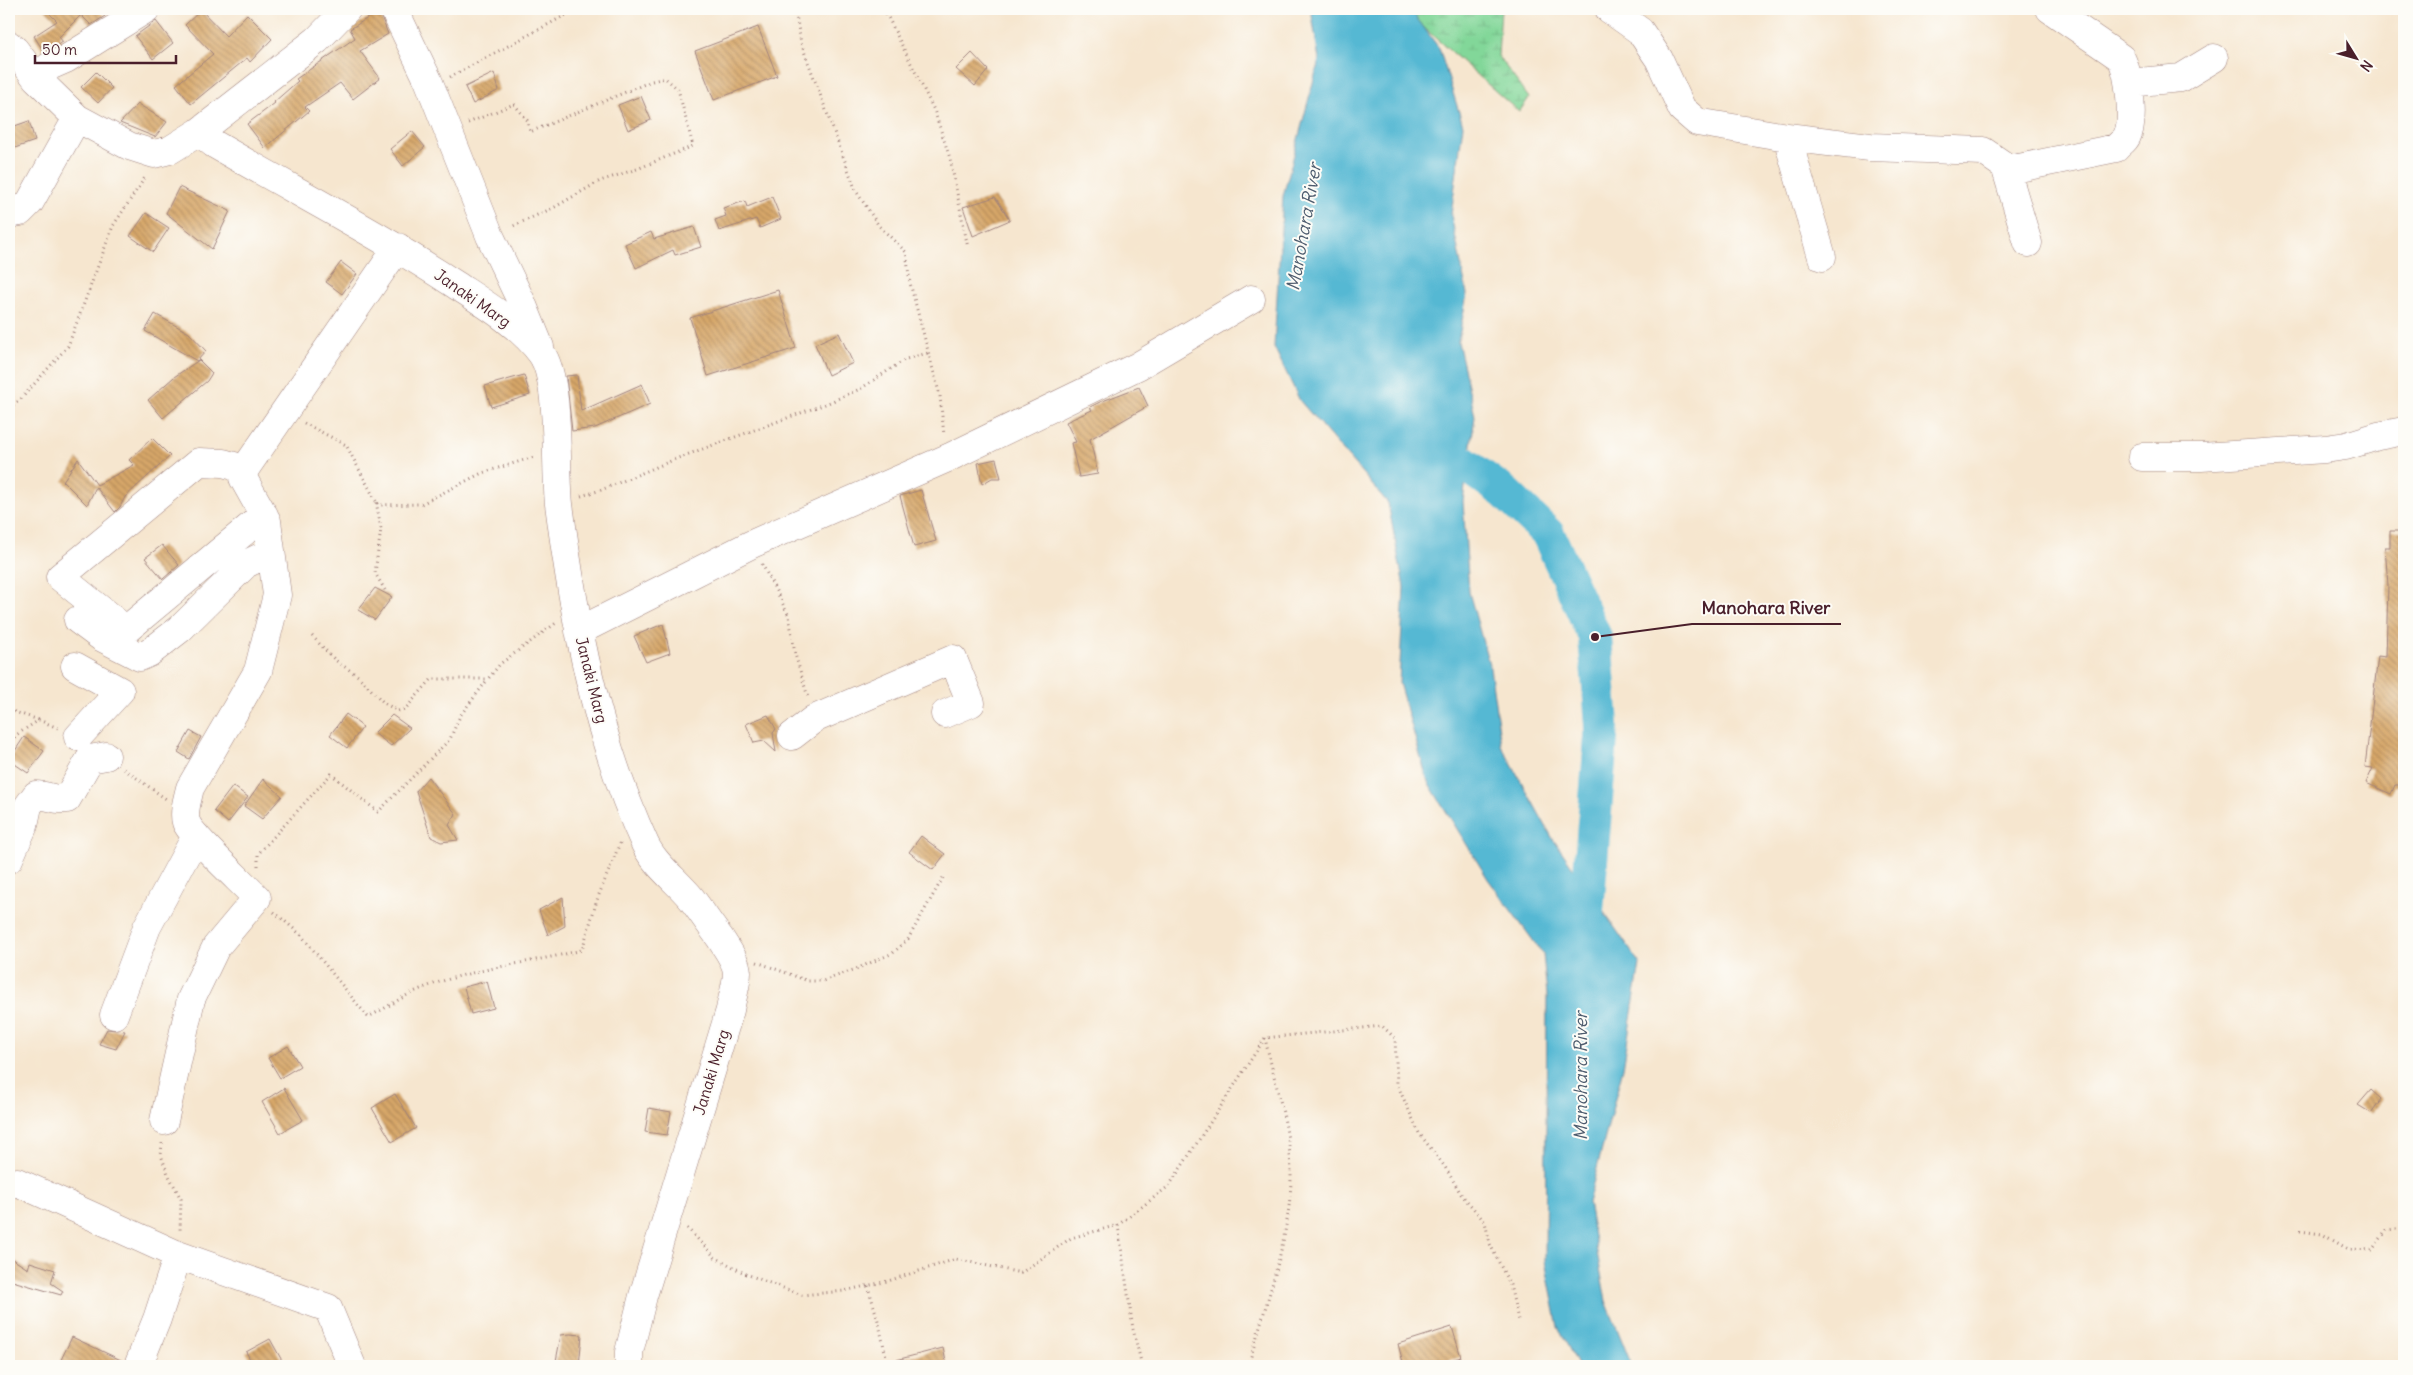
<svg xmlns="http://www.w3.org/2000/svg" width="2413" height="1375" viewBox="0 0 2413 1375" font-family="Delius,sans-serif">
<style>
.wetland{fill:url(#wetland-marsh);stroke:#667b62}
.water{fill:#54b8d3;stroke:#4f6c7f}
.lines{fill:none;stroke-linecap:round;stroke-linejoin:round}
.river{stroke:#54b8d3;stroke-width:34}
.building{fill:url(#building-back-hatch)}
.minor-casing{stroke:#a0827d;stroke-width:29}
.path{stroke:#a0827d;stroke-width:3;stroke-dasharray:1 4;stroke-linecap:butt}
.minor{stroke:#fff;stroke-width:28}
.labels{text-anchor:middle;stroke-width:4;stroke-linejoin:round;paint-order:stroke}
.street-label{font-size:16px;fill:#4a1f2b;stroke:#fdfcf7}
.water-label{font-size:18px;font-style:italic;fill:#4e5c6e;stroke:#fdfcf7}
.leader{fill:none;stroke:#4a1f2b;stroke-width:2}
.callout-dot{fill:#4a1f2b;stroke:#fdfcf7;stroke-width:2}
.callout-label{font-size:18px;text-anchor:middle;font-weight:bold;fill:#4a1f2b;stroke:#fdfcf7;stroke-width:4;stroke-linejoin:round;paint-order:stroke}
</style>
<defs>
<pattern id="wetland-marsh" width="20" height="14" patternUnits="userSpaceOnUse" patternTransform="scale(1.25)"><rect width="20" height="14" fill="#82d799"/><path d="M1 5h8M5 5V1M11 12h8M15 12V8" fill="none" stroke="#72b884"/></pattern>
<pattern id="building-back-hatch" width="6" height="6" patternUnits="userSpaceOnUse" patternTransform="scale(1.25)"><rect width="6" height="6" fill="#d7a769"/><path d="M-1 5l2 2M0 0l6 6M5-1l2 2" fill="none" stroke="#b08757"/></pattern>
</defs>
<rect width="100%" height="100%" fill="#fdfcf7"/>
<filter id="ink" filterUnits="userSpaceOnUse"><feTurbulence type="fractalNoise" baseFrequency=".02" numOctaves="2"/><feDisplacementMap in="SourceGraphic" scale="10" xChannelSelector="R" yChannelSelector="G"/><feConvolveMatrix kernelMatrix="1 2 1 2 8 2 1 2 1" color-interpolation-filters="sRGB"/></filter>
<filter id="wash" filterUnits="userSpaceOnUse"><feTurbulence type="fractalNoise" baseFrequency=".0096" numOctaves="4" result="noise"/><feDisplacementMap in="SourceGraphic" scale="20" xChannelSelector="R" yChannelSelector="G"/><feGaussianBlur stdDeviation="1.12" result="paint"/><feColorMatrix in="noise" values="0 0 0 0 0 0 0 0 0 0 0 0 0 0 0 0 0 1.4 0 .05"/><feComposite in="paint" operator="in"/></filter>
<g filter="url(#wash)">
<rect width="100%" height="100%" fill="#f6e6cf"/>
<path class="wetland" d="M1410,9h91l-3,47 31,42 -10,14 -96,-85z"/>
<path class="water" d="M1311,9h99l29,39 24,77 -12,90 16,79 -9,48 17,74 -12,85 6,91 21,76 11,77 52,94 87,125 -17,104 -35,135 18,98 26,65h-54l-20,-39 -13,-66 2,-266 -4,-41 -55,-75 -60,-97 -29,-99 5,-96 -16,-84 -88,-102 -26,-54 9,-151 36,-136z"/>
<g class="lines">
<path class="river" d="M1426,447l25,7 53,38 44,42 47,103 7,88 -17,210"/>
</g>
<g id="blocks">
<path class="building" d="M45,9h53l7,7 -14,9 -10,-10 -22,22 4,5 -19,10 -10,-16 23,-15z
M201,10l25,26 21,-22 25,25 -22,23 -3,-4 -56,46 -15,-19 37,-31 -28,-29z
M379,11l9,23 -28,17 20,27 -27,21 -13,-16 -35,24 4,4 -44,37 -18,-24 28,-21 -1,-1 24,-21 -2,-2 59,-41 -5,-9z
M156,21l17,22 -20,16 -18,-23z
M758,27l19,49 -63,24 -19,-49z
M972,53l16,17 -13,16 -19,-17z
M96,72l16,16 -14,15 -17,-16z
M494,73l5,17 -26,14 -8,-17z
M641,96l10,24 -23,10 -10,-25z
M138,104l29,18 -12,15 -35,-14z
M29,121l6,20 -26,9v-22z
M412,131l13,16 -22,19 -13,-17z
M179,187l51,24 -18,38 -46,-36z
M772,197l9,22 -21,9 -4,-9 -37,12 -4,-11 11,-4 -3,-8 22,-7 2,6z
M995,197l15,23 -37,16 -10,-29z
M146,213l23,15 -16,24 -23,-16z
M694,227l7,20 -26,8 -2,-5 -37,18 -11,-24 26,-12 3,7z
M341,262l16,12 -15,20 -16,-12z
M778,290l18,58 -88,28 -18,-58z
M155,314l34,19 17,18 -9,10 -52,-30z
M839,333l14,30 -25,12 -13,-31z
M199,360l13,13 -5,8 -44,37 -15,-18 26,-23z
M524,375l6,20 -39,12 -6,-21z
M577,375l4,36 61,-27 8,20 -55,24 -23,3 -6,-55z
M1139,387l9,19 -58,33 8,35 -19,3 -8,-34 5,-1 -10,-20 26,-12 -2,-3 10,-5z
M152,438l18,18 -45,41 -5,10 -5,5 -19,-25 -9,18 -24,-24 15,-22 19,26 37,-20 -5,-5z
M996,459l5,19h-9l-10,6 -4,-21z
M921,490l15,51 -22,6 -14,-51z
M2390,531h14v254h-9l-4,9 -25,-11 7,-15 -8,-1 13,-111 8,1 2,-72 -3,-38h5z
M162,545l17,20 -16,14 -18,-21z
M375,588l17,9 -17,23 -17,-10z
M663,624l7,29 -24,9 -12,-26z
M346,714l17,13 -16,21 -17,-13z
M392,715l18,13 -19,18 -17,-13z
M768,715l8,14 -3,4 3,19 -12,-11 -10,2 -8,-19z
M190,731l11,6 -12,22 -11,-7z
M24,737l20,14 -16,22 -19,-13z
M428,777l28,37 -7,11 9,15 -17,2 -10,-5 -15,-46z
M263,779l19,17 -20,23 -18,-13z
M233,786l15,11 -20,26 -14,-12z
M921,836l24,18 -12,16 -24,-18z
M563,897l2,29 -17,9 -9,-25z
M487,981l7,27 -23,6 -7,-27z
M107,1029l18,2 -9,18 -17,-5z
M288,1046l12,20 -20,12 -12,-20z
M284,1088l19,32 -23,13 -18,-31z
M2371,1090l10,9 -10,14 -13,-8z
M395,1094l21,34 -24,14 -20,-34z
M649,1108l22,4 -4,23 -22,-3z
M9,1257l19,12 2,-7 25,8 -4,13 12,8 -2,4 -52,-15z
M1452,1327l9,30 -30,9h-27l-6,-22z
M570,1334l12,1 -3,31h-24l6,-31z
M72,1337l51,24v5h-65z
M270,1339l15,27h-31l-8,-14z
M943,1348l4,18h-54l-1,-5z"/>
</g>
</g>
<g filter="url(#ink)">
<use href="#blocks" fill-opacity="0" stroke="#a0827d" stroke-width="1"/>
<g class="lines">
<g class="minor-casing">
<path id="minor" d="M394,9l34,71 62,156 32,67 18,44
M1609,9l31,22 19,28 23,50 15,13 90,15 83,10 113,4 22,15 14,2 97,-20c3,-4 9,-7 11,-12 8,-16 2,-63 -6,-78l-71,-49
M9,45l6,5 21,28 41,40 52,28 25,8 16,-4 29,-18 118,-92 30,-31
M36,78l14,-12 16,-7 80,-50
M2129,83l52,-5 33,-20
M199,132l15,12c81,47 164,90 242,141 29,19 64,40 85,68 20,27 14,116 18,151 15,116 37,233 86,340 10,21 31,36 46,54 10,13 19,27 29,40 6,10 16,22 17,34 0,12 -5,26 -7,38l-87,286 -14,56v14
M1787,137l35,120
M2005,166l23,77
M9,214l11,-2 10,-10 47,-84
M2142,457h59l124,-8 21,-3 32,-10 26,-5
M245,469l-22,-6 -24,-1 -139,115 66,53 138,-115
M78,620l23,17 39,20 9,-4 31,-24 66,-65 25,-12
M579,631l173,-87 198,-87 188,-91 113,-67
M75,666l45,25 -42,46
M792,736l22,-17 139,-60 18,44 -26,11
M9,859l15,-34 4,-19 8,-11c12,0 19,6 31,4l23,-40 16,-3
M114,1015l33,-88 49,-91
M164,1121l27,-122 25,-52 41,-49c-13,-14 -66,-62 -71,-76 -3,-10 2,-25 4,-34l68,-117 19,-76 -10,-74 -24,-43 2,-9 153,-222
M9,1185l8,-3 161,73 150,53 24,58
M138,1366l19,-47 21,-64"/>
</g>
<path class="path" d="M795,9l6,34 55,148 23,35 27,26 4,31 30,113 4,39
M884,9l50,101 16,48 18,90
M450,77l127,-68
M468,123l46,-19 13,16 3,12 122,-51 13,-3 13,11 15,57 -56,23 -37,12 -45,26 -44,20
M9,408l11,-8 48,-54 45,-120 33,-50
M304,423l42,22 30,56
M581,496l20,-6 77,-32 150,-55 32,-14 46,-30 22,-6
M762,564l27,52 6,38 13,43
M385,590l-10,-17 6,-44 -5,-28 3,4 42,-1 61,-31 52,-16
M312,636l23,24 23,16 26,27 14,8 7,-2 27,-30h56l12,-15 56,-41
M9,710l30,10
M9,746l7,-11 23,-15 19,8
M124,769l42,30
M258,866v-12l73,-80 47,38 72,-73 10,-23 28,-37
M274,912l27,23 67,82c17,-8 33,-20 50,-27 53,-22 109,-26 164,-40l16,-53 22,-54
M757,962l51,19h15l33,-12 37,-16 15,-14 36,-63
M162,1143l-1,12 7,19 13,25 -1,33
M1118,1225l15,104 9,37
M687,1228l28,29 31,17 56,21 42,-4 44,-10 68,-22 65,14 50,-35 47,-13 51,-39 96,-148 117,-12 13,12 2,46 22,49 26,34 16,27 24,28 5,22 20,41 8,35
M2300,1231l22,3 26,15 24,1 15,-20 17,-2
M868,1286l11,38 9,42
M1251,1366l-1,-6c16,-57 42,-128 41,-188 -1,-45 -17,-91 -26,-134"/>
<use href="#minor" class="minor"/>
</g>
</g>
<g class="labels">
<g class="street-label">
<text transform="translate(473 298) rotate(35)" y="6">Janaki Marg</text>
<text transform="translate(592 680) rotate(76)" y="6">Janaki Marg</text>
<text transform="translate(711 1072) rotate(-73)" y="6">Janaki Marg</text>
</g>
<g class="water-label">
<text transform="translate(1304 227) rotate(-80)" y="6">Manohara River</text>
<text transform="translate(1581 1076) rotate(-90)" y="6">Manohara River</text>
</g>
</g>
<path class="leader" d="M1595 637L1692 624H1841"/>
<circle class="callout-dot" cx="1595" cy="637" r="5"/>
<g class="callout-label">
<text x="1766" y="614">Manohara River</text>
</g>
<rect width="2413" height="1375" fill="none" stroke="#fdfcf7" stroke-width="30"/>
<g transform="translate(2356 58) rotate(127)" stroke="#fdfcf7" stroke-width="4" paint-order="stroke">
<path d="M0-4L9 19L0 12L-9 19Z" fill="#4a1f2b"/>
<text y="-8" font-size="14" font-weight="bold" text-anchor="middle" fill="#4a1f2b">N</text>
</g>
<path d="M35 55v8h141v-8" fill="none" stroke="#4a1f2b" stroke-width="2.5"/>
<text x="42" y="55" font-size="15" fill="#4a1f2b" stroke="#fdfcf7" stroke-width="4" paint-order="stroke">50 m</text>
</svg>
